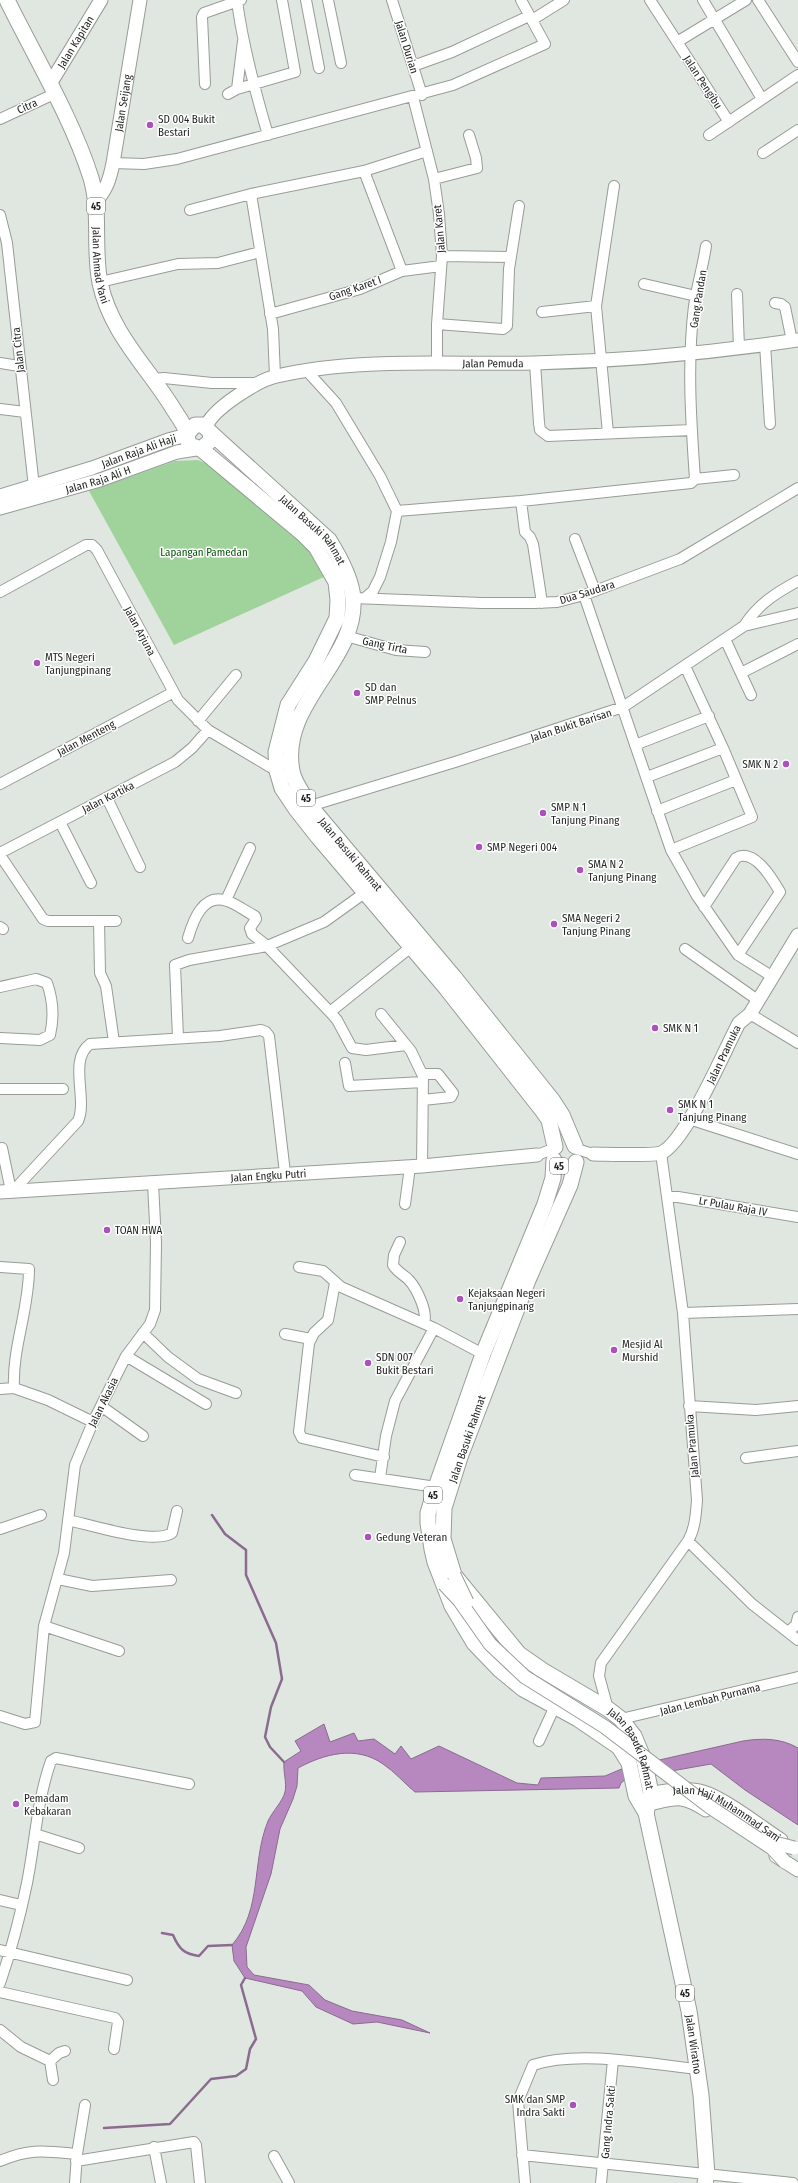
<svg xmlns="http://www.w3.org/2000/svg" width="798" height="2183" viewBox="0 0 798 2183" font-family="'Fira Sans Condensed',sans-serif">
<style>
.green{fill:#a0d39c}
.water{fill:#b788bf;stroke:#8b6b90}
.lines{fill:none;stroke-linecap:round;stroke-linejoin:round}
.stream{stroke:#8b6b90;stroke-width:2.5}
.minor-casing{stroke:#979d96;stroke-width:12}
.major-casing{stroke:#979d96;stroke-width:15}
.highway-casing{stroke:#979d96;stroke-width:17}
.minor{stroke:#fff;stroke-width:10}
.major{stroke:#fff;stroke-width:13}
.highway{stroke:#fff;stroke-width:15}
.major-bridge-casing{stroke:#979d96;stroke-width:15;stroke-linecap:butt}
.major-bridge{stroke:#fff;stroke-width:13}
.poi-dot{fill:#ac51bc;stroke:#fff;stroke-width:1.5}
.labels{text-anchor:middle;stroke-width:3;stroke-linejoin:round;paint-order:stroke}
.shield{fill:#fff;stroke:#666766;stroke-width:1}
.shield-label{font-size:10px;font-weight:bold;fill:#242624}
.street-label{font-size:11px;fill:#242624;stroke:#fff}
.poi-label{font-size:11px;fill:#242624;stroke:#fff;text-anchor:start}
.park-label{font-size:11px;fill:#0a560b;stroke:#fff}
</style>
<rect width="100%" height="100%" fill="#e0e7e0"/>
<path class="green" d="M198,460l14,6 98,80 16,30 -152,69 -85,-154 86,-30z"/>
<path class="water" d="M324,1724l6,18 24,-9 4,8 16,-2 21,15 6,-8 10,13 28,-13 78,37 21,2 3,-7 64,-2 19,-8 119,-27c19,-3 38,-3 55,7v77l-53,-35 -34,-26 -85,15 -5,4 -2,5 -204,4c-11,-9 -20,-20 -32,-28 -27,-19 -59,-10 -85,4l-1,18 -4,13 -13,30 -9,45 -25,73 1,20 7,8 55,10 16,15 27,11 50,9 28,13 -53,-11 -24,2 -37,-17 -14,-16 -57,-13 -11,-17 -2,-16c31,-36 19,-82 36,-124 4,-9 15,-20 17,-29 2,-10 -2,-20 -1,-30l17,-11 -6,-10z"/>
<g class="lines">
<path class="stream" d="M212,1515l13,19 21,16v25l30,68 6,36 -11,28 -6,30 5,10 14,15
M162,1933l11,2c6,14 11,19 26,21l9,-10 24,-1
M104,2128l66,-4 41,-45 25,-3 10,-7 4,-20 6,-10 -15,-54 4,-7"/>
<g class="minor-casing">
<path id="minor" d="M306,0l13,68
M328,0l13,63
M392,0l30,95
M650,0l79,122
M703,0l59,99
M758,0l40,62
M237,1c6,46 18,90 31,134
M532,20l32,-20
M243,41l-6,48 58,-17 -13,-72
M677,42l69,-42
M413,66l39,-14 77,-36
M205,84l-3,-67 2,-4 37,-13
M228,94l9,-5
M413,97l21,82 5,35 3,42 -5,68v39
M0,119l54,-25
M709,135l89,-60
M763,153l35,-23
M113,163l31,1 33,-5 276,-74 92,-41 -24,-44
M364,171l38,100
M434,179l43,-11 -1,-10 -7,-23
M190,210l61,-16
M0,215l7,28 27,244
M442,256l69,1
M100,282l78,-18 40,-1 42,-11
M644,284l52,12
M737,294l2,54
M775,303l6,1 4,3 7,34
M542,312l54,-6
M270,314l90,-25 42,-18 39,-5
M437,324l66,5 4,-3 2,-57 10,-63
M765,344l5,80
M0,363l19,3
M535,363l4,60 1,7 8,6 144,-6
M306,370l30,33 44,73 17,35 -6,31 -11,35 -7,14 -7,6
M275,376l-2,-47 -22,-135 113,-23 63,-20
M152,379l12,-1 48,5h47
M0,409l25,3
M608,433l-12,-127 18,-120
M695,479l39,-4
M521,501l4,31 5,5 3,7 9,59
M397,511l124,-10 170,-18 4,-4c-4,-57 -8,-116 -1,-173 3,-20 9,-40 12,-60
M575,539l20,52
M0,592l86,-47h6l5,5 81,150 30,30 69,41
M584,595l87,255 26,46 41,59 35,22
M353,598l129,5h52l23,-1 27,-7 96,-36 118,-71
M744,626l54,-13
M346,636l50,14 29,2
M725,639l26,56
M741,673l57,-29
M198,721l38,-46
M635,745l74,-29
M647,777l76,-29
M0,784l172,-91
M107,798l33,69
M310,806l145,-44 168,-55 121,-81c14,-22 32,-33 54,-45
M657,811l79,-31
M60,822l31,61
M671,850l81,-33 -29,-69 -38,-82
M0,853l175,-91 17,-14 16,-18
M0,855l43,64 5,2h51l1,52 6,13 8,56
M226,900l24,-52
M704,907l32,-49c18,-11 37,22 44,34l-42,63
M99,921h17
M0,927l3,2
M188,938c5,-17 15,-46 39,-37 10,3 19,11 28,15l1,3 -6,9 2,6 15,12 63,66 7,8 15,28 14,2 40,-5
M685,949l74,52
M0,987l36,-8 11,4c6,17 7,35 3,52l-10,5 -40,-2
M330,1012l81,-65
M381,1014l30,37 12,25 -1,90
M750,1014l48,29
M178,1038l-3,-73 14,-5 78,-14 57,-24 46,-33
M345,1063l4,23 74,-4
M422,1074h16l15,19 -2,4 -28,3
M0,1089h63
M689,1119l109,35
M2,1148l9,43
M577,1149l16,5
M537,1155l16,-6
M13,1191l65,-70c10,-22 -10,-61 12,-77l130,-8 41,-6 5,2 3,4 16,137
M668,1197h10l120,20
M405,1204l5,-37
M400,1242l-6,13 -1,10c4,7 11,10 16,15 8,9 19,32 15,43
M0,1267l29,2c0,41 -17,79 -15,119l34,12 45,22
M299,1267l24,4 18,16 93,41 49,26
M335,1283l-7,37 -14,13 -5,10 -10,89 3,6 82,19
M683,1313l115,-4
M143,1333l25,24 30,22 38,14
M285,1334l26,5
M126,1356l80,48
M0,1389l14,-1
M101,1406l42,30
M689,1406l67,4 42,-4
M746,1458l52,-7
M355,1475l81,12
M380,1478l6,-42 9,-35 39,-73
M68,1520c23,5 85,25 104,13l5,-22
M0,1529l41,-14
M688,1541l64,63 46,36
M58,1579l34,7 79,-6
M44,1626l75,25
M788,1632l8,-7 2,-8
M608,1709l-9,-33 2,-13 87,-122c7,-12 8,-27 9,-41l-14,-187 -22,-160
M0,1716l25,8 10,-2 9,-96 20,-73 11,-88 18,-43 33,-66 24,-32 5,-14 1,-67 -3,-60
M621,1719l177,-42
M539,1741l16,-35
M35,1834l44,14
M0,1900l21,5
M0,1950l127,30
M0,1983c11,-32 20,-66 27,-100 8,-40 10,-83 24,-122l5,-3 133,26
M0,1992l115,26 3,4 -4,27
M0,2030l21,17 29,14 9,-8 6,-2
M50,2061l3,19
M154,2147l7,36
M522,2155l271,28
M274,2156l15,27
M0,2161c30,-13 45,-10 77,-7
M76,2161l118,-19 2,3 4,38
M75,2183l2,-29 8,-49
M525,2183l-7,-82 15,-36c46,-15 116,-1 164,4
M601,2183l12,-123"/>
</g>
<g class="major-casing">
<g id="major">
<path id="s1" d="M50,84l51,-84"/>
<path id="s2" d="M96,201c11,-12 14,-23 17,-38l27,-163"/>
<path id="s3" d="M206,427c6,-18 52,-47 71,-51 80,-19 175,-11 257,-13 88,-2 177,-10 264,-23"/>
<path id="s4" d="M0,496l92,-28 76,-28 19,-5"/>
<path id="s5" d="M0,508l100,-28 77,-28 19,-3"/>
<path id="s6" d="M593,1154c12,0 59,2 68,-1 25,-11 64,-104 78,-130l11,-9 48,-79"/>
<path id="s7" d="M0,1192l422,-26 115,-11"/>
<path id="s8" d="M651,1793c17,-2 35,-6 52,-1 21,6 58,35 78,48"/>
<path d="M649,1804c27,-6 33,-10 57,6"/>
<path d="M776,1856l22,14"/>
</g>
</g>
<g class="highway-casing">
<g id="highway">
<path id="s9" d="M7,0c28,57 65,118 84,178 10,34 2,70 9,105 11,51 48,84 74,127 4,6 12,17 13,24 1,4 0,7 3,11l11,4 9,-8 1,-8 -8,-8h-8l-8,9"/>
<path id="s10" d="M211,433l118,107c10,16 23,39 24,59 4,63 -74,104 -61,172 2,12 12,24 18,35l144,171 99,124 9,14 13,31"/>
<path d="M201,449l102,85 13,13 20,35 2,18 -1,18 -21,43 -28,44 -12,47 1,19 5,17 14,21 22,28 128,151 96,122 7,10 6,27"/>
<path id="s11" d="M554,1160l-1,18 -8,26 -62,150 -47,133 -8,26v10l4,26 3,13 17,44 22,37 26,27 23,19 55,30 41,28 10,16 7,33 10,17 43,198 12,84 6,80 -2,8"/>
<path id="s12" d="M576,1162l-6,23 -42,95 -68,177 -16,51 -1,31 11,36 65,79 23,16 66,39 13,10 13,17 10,24 7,33 -5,20"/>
</g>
</g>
<use href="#minor" class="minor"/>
<use href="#major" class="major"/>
<use href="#highway" class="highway"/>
<g class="major-bridge-casing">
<path id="major-bridge" d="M454,1575l13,27
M444,1584l15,16 31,44 35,33 80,50 105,80 62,41 13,14
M767,1837l8,6 19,5"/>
</g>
<use href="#major-bridge" class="major-bridge"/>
</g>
<g class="poi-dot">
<circle cx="150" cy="125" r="4"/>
<circle cx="37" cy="663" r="4"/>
<circle cx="357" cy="693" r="4"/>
<circle cx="786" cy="764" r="4"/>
<circle cx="543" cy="813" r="4"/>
<circle cx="479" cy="847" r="4"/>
<circle cx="580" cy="870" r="4"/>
<circle cx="554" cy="924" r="4"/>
<circle cx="655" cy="1028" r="4"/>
<circle cx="670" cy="1110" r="4"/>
<circle cx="107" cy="1230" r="4"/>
<circle cx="460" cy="1299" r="4"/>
<circle cx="614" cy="1350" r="4"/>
<circle cx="368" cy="1363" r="4"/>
<circle cx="368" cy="1537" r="4"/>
<circle cx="16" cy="1804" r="4"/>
<circle cx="573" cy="2105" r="4"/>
</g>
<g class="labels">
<g class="shield">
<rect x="87" y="198" width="18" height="16" rx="3"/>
<rect x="297" y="790" width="18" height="16" rx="3"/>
<rect x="550" y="1158" width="18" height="16" rx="3"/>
<rect x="424" y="1487" width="18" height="16" rx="3"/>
<rect x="676" y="1985" width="18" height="16" rx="3"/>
</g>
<g class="shield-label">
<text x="96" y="210">45</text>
<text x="306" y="802">45</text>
<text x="559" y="1170">45</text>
<text x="433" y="1499">45</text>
<text x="685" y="1997">45</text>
</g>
<g class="street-label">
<text dy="4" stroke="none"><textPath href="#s1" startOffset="49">Jalan Kapitan</textPath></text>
<text transform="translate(407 47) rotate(73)" y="4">Jalan Durian</text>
<text transform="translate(703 82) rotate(57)" y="4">Jalan Pengibu</text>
<text dy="4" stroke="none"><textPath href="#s2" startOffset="103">Jalan Seijang</textPath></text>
<text transform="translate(27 106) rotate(-24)" y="4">Citra</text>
<text transform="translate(439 229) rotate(-95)" y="4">Jalan Karet</text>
<text dy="4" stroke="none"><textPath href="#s9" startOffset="285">Jalan Ahmad Yani</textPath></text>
<text transform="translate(355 288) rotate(-19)" y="4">Gang Karet I</text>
<text transform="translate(698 299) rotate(-81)" y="4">Gang Pandan</text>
<text transform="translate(18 350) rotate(-96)" y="4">Jalan Citra</text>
<text dy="4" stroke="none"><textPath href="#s3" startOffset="306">Jalan Pemuda</textPath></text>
<text dy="4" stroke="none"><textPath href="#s4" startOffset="146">Jalan Raja Ali Haji</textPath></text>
<text dy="4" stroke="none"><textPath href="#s5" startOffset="102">Jalan Raja Ali H</textPath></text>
<text dy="4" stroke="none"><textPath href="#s10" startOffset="141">Jalan Basuki Rahmat</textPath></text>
<text transform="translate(587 592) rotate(-17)" y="4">Dua Saudara</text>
<text transform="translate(140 631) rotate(62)" y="4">Jalan Arjuna</text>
<text transform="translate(385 645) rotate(12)" y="4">Gang Tirta</text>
<text transform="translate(571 725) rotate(-18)" y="4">Jalan Bukit Barisan</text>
<text transform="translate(86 738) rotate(-28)" y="4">Jalan Menteng</text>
<text transform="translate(108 797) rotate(-27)" y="4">Jalan Kartika</text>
<text dy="4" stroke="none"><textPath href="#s10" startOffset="513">Jalan Basuki Rahmat</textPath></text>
<text dy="4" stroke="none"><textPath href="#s6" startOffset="186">Jalan Pramuka</textPath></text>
<text dy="4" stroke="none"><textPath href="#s7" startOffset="269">Jalan Engku Putri</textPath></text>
<text transform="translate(733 1206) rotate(10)" y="4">Lr Pulau Raja IV</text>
<text transform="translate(103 1402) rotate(-64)" y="4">Jalan Akasia</text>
<text transform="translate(467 1439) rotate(-71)" y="4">Jalan Basuki Rahmat</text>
<text transform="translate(692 1446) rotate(-95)" y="4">Jalan Pramuka</text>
<text transform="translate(710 1699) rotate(-14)" y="4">Jalan Lembah Purnama</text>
<text dy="4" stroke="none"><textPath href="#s12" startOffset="694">Jalan Basuki Rahmat</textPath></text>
<text dy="4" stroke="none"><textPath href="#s8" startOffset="82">Jalan Haji Muhammad Sani</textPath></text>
<text dy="4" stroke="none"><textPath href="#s11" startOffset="1004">Jalan Wiratno</textPath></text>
<text transform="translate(608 2122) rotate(-85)" y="4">Gang Indra Sakti</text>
</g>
<g class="poi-label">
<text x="158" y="123">SD 004 Bukit<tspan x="158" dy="13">Bestari</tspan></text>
<text x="45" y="661">MTS Negeri<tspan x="45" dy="13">Tanjungpinang</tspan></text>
<text x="365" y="691">SD dan<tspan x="365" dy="13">SMP Pelnus</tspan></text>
<text x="778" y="768" text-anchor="end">SMK N 2</text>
<text x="551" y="811">SMP N 1<tspan x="551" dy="13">Tanjung Pinang</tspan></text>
<text x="487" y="851">SMP Negeri 004</text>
<text x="588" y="868">SMA N 2<tspan x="588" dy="13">Tanjung Pinang</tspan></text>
<text x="562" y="922">SMA Negeri 2<tspan x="562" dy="13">Tanjung Pinang</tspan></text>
<text x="663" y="1032">SMK N 1</text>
<text x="678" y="1108">SMK N 1<tspan x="678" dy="13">Tanjung Pinang</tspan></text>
<text x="115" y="1234">TOAN HWA</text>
<text x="468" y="1297">Kejaksaan Negeri<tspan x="468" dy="13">Tanjungpinang</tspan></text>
<text x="622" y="1348">Mesjid Al<tspan x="622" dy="13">Murshid</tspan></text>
<text x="376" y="1361">SDN 007<tspan x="376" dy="13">Bukit Bestari</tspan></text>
<text x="376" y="1541">Gedung Veteran</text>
<text x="24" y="1802">Pemadam<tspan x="24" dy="13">Kebakaran</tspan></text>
<text x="565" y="2103" text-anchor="end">SMK dan SMP<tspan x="565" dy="13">Indra Sakti</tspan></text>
</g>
<g class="park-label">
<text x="204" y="556">Lapangan Pamedan</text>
</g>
</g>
</svg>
